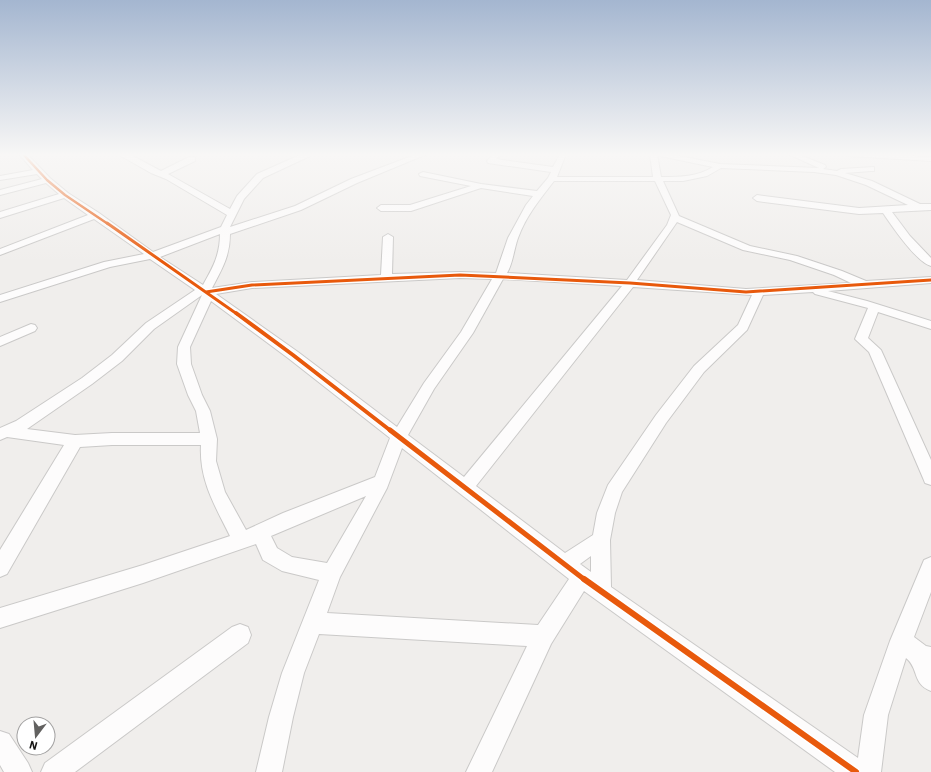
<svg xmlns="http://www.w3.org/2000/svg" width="931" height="772" viewBox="0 0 931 772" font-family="'IBM Plex Sans',sans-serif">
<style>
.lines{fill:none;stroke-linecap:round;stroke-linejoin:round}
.minor-casing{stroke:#cac9c8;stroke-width:2}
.minor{fill:#fdfcfc;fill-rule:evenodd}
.cycleway-far4-casing{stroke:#fff;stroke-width:4}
.cycleway-far3-casing{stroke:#fff;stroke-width:5}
.cycleway-far2-casing{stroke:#fff;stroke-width:6}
.cycleway-far1-casing{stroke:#fff;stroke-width:8}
.cycleway-casing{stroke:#fff;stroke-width:9}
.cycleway-far4{stroke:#e8590c;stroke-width:2.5}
.cycleway-far3{stroke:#e8590c;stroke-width:3}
.cycleway-far2{stroke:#e8590c;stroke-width:4}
.cycleway-far1{stroke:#e8590c;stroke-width:5}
.cycleway{stroke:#e8590c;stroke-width:6}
</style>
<rect width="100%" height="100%" fill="#f0eeec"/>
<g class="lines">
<g class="minor-casing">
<path id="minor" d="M19,154h8l23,24 18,15 31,20 54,39 68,-25 6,-12 -61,-36 -15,-6 -30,-17v-2h8l32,17 28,-14h6v4l-27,13 62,35 7,-13 20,-22 45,-20h8v2l-47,22 -19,21 -14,28 65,-21 56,-27 66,-25h10l-70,29 -56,27 -71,24c0,22 -8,35 -18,54l40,-6 129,-7 2,-38 5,-3 5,3 -1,37 68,-2 36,1 12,-35 18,-33 7,-9 -52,-8 -70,23h-30l-4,-3 4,-3h29l61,-19 -51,-10 -1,-2 4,-2 58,12 56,7 11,-13 3,-6 -63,-9 -1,-2 6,-7h8l-5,5 57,8 7,-13h6l-9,23h96l-3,-23h19l51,10 99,4 -31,-14h9l28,11 1,2 -3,2 14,2 4,-2 33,-2v4h-3l-26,2 27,8 48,23h11v6l-39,2 18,24 21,22v8c-15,-4 -39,-40 -48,-53l-24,1 -102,-13 -4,-3 4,-3 102,13 49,-3 -42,-20 -30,-10 -22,-3 -93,-4 -14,8 -24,5h-20l16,35 71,30 47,10 45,15 24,10 65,-4v6l-103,8 39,10 64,20v8l-53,-17 -10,26 13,12 50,110v25l-6,-2 -2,-5 -54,-126 -14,-13 13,-31 -53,-14 -2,-2 -50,3 -16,35 -43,42 -38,51 -44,69 -7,21 -5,27 1,47 247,171 6,-43 26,-74 34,-81 7,-3v35l-17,45 12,9 5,1v44c-19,-7 -12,-23 -25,-33l-18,57 -7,57h-46l-251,-181 -33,53 -59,128h-26l61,-126 -208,-12 -15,39 -11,44 -11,55h-26l13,-55 13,-44 37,-93 -37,-9 -19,-11 -7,-16 -113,39 -143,45v-20l143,-43 87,-29c-15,-30 -31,-56 -29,-91h-89l-32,2 -73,127 -7,3v-27l64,-105 -57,-8 -7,3v-12l16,-7 66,-43 30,-23 34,-32 49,-33 -45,-31 -40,8 -110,35v-7l104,-33 40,-8 -50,-35 -94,36v-6l88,-34 -24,-17 -64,20v-6l59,-18 -13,-11 -46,12v-5l42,-11 -5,-5 -37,6v-4l33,-6zM657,154l3,2 53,11c-16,10 -33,10 -52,10zM554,181h101l16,34 -4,10 -40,55 -120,-7c6,-10 7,-24 11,-35 8,-22 22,-39 36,-57zM677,222l66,28 47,10 44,15 17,8 -105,6 -109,-9zM220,234c0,21 -7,33 -17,51l-43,-28zM460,278l32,1 -31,53 -37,51 -27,44 -99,-75 -82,-58 36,-6zM503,279l119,7 -158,191 -56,-42 26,-46 39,-56zM633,287l119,8 -14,30 -44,41 -38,49 -48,70 -11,28 -4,22 -28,18 -89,-67zM202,295l-24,52 -1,17 11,31 8,16 4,22h-88l-37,2 -48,-6 65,-45 30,-23 32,-32zM211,301l77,57 102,80 -15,39 -92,36 -37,17 -21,-38 -9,-31 1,-22 -7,-28 -8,-16 -11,-31 -1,-17zM402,448l167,131 -31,46 -211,-12 13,-36 47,-89zM366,496l-39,67 -35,-6 -15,-9 -6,-12zM591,556v16l-11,-8z
M845,154h33l53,3v4l-82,-5z
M31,324l4,1 2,3 -2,3 -35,15v-9z
M240,624l8,3 3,8 -3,8 -173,129h-34l4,-9 187,-136z
M0,731l9,3 19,29 4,9h-28l-4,-7z"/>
</g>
<use href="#minor" class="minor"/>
<g class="cycleway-far4-casing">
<path id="cycleway-far4" d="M23,154l24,26 18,15 43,29"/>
</g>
<g class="cycleway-far3-casing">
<path id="cycleway-far3" d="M107,223l130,91
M206,292l46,-7 208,-10 170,8 116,9 185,-12"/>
</g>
<g class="cycleway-far2-casing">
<path id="cycleway-far2" d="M236,313l57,42 98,76"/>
</g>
<g class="cycleway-far1-casing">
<path id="cycleway-far1" d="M390,430l195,150"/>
</g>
<g class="cycleway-casing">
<path id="cycleway" d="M584,579l272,193"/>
</g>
<use href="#cycleway-far4" class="cycleway-far4"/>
<use href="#cycleway-far3" class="cycleway-far3"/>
<use href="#cycleway-far2" class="cycleway-far2"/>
<use href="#cycleway-far1" class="cycleway-far1"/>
<use href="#cycleway" class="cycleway"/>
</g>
<linearGradient id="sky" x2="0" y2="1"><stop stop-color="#a4b6d0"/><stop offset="0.59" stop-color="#f8f7f6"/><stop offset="1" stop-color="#f8f7f6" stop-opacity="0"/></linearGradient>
<rect width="931" height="262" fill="url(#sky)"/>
<g transform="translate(36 736) rotate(196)"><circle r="19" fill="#ffffff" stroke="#a2a1a1"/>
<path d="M0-3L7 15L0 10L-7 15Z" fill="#626160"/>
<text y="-6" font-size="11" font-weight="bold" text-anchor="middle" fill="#161514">N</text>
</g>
</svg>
